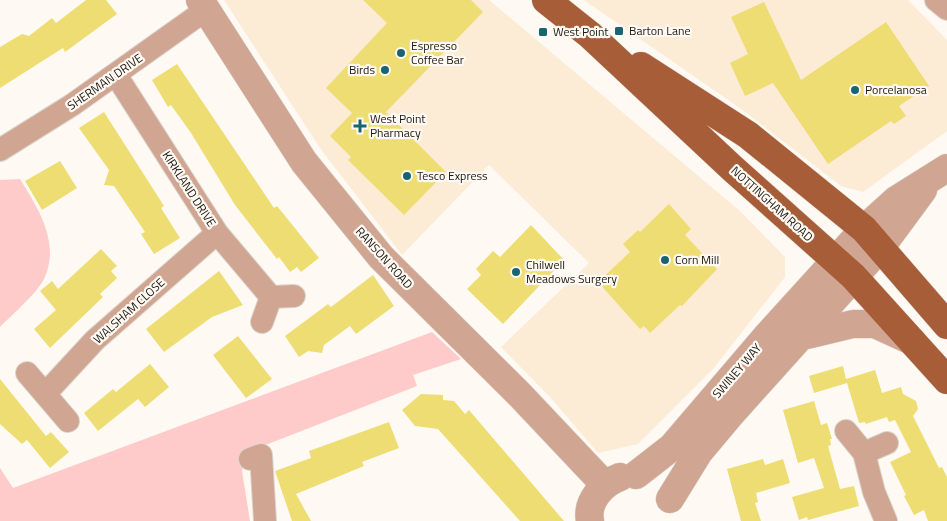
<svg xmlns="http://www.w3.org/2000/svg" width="947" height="521" viewBox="0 0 947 521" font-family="'Titillium Web',sans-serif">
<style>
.built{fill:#fcebd5}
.green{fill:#ffcbca}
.building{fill:#eedd73}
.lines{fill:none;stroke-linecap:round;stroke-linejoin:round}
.minor-casing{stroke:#dad5cf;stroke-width:24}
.tertiary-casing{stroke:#dad5cf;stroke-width:29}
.primary-casing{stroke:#dad5cf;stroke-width:29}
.minor{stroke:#d0a592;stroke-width:22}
.tertiary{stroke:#d0a592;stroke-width:28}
.primary{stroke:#a75d38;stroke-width:28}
.poi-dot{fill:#19656f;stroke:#fef9f3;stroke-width:2}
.labels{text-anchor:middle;stroke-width:4.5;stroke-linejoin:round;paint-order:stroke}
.poi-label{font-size:12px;fill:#1c1812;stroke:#fef9f3;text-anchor:start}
.street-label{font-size:12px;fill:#1c1812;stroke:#fef9f3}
</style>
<rect width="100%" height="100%" fill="#fef9f3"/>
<path class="built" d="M224,0h265l251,211 45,46v20l-72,92 -75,75 -40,9 -48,-56 -49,-50 88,-84 -100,-98 -87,90 -82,-107z
M584,0h324l39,40v91l-84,61 -22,-6 -97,-75z"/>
<path class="green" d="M20,179c18,29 41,64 24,100 -6,13 -33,37 -44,48v-147z
M432,332l29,27 -48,16 4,11 -172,67 -3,18 8,50h-250v-53l13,20z"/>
<path class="building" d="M86,0h20l11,14 -52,38 -2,-4 -63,40v-41l22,-13 7,2 23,-18 4,5z
M363,0h108l12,12 -97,100 60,60 -42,43 -56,-55 3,-3 -21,-21 22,-23 -26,-25 61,-65z
M764,2l37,78 85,-58 43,64 -30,20 7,10 -12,8 -3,-3 -63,43 -55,-81 -28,13 -15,-33 18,-9 -17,-37z
M177,64l97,144 3,-2 42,52 -18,14 -4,-5 -7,5 -11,-15 -2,2 -42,-54 -44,-72 -20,-28 -3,2 -16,-27z
M104,112l60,94 -3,2 19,30 -26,16 -13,-20 4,-2 -31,-46 -10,-1 5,-15 -30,-42z
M60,161l17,27 -35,22 -17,-29z
M669,204l22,25 -6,6 32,34 -35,37 -2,-1 -30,28 -6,-7 -4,3 -42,-47 32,-30 -7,-8 15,-14 2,2z
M531,225l33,35 -61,64 -36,-35 14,-14 -5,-6 17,-18 7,6z
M101,249l16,17 -6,5 6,7 -17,16 3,3 -53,51 -16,-19 22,-19 -16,-19 12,-10 6,8z
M219,271l24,34 -31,12 -48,35 -18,-23z
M373,275l21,31 -38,28 -6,-8 -26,19 -2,8 -14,-2 -9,6 -14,-21 43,-32 3,3z
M238,336l34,43 -26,19 -33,-43z
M150,364l19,23 -24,20 -7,-8 -40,32 -14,-18 29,-24 3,3z
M843,366l3,13 29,-9 7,23 19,-6 2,7 13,7 2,8 -5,7 26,52 3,-1 5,10v44h-19l-4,-11 -10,5 -10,-19 2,-1 -16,-33 21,-10 -16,-32 -6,2 -2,-5 -21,7 -1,-2 -6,1 -12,-40 -33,10 -5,-17z
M0,379l46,57 5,-4 18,20 -19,16 -23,-28 -5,4 -22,-20z
M421,394l22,1v5l11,1 11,13 4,-4 95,111h-44l-82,-92 -23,-3 -13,-16z
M814,401l7,24 6,-2 5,16h-2l1,6 -3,1 12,43 14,-3 5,20 -51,14 -1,-3 -8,3 -7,-23 32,-9 -10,-30 -16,5 -15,-53z
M389,422l10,26 -37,14 2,4 -68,28 15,27h-19l-17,-50 36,-13 -2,-7z
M763,459l2,6 18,-6 7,24 -34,10 2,9 -3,1 6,18h-20l-14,-52z"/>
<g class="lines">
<g class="minor-casing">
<path id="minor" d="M936,0l11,9
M116,75l101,158 54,64
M0,150l72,-45 135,-96
M262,322l9,-25 23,-1
M27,373l41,48
M45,394l50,-54 122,-107
M846,431l18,22 10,39 12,29
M864,453l23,-10
M250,459l11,-4 4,66"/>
</g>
<g class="tertiary-casing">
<path id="tertiary" d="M200,0l104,162 77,95 139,138 85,90
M803,336l50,-12h22l37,17
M636,475l36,-28 94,-110 98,-108 32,-29 51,-32
M670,499l29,-47 31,-37 151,-168 42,-57
M590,521c-4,-20 13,-38 30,-44"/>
</g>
<g class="primary-casing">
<path id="primary" d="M546,0l44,35 142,133 121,108 94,104
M641,66l107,69 116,94 83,96"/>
</g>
<use href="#minor" class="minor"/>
<use href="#tertiary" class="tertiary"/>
<use href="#primary" class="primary"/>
</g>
<g class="poi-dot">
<rect x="614" y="26" width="10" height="10" rx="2.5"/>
<rect x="538" y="27" width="10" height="10" rx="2.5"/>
<circle cx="401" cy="53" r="5"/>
<circle cx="385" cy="70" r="5"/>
<circle cx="855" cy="90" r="5"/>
<path d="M357.5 118.5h5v5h5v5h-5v5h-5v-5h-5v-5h5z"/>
<circle cx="407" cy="176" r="5"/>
<circle cx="665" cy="260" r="5"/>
<circle cx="516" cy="272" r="5"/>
</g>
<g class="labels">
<g class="poi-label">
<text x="629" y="35">Barton Lane</text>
<text x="553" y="36">West Point</text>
<text x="411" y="50">Espresso<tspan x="411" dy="14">Coffee Bar</tspan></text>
<text x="375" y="74" text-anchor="end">Birds</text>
<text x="865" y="94">Porcelanosa</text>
<text x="370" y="123">West Point<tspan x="370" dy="14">Pharmacy</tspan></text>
<text x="417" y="180">Tesco Express</text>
<text x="675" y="264">Corn Mill</text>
<text x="526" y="269">Chilwell<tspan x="526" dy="14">Meadows Surgery</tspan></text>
</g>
<g class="street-label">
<text transform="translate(105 82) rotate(-35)" y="4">SHERMAN DRIVE</text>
<text transform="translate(189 189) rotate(57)" y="4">KIRKLAND DRIVE</text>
<text transform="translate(772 204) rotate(42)" y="4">NOTTINGHAM ROAD</text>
<text transform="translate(384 258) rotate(48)" y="4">RANSON ROAD</text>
<text transform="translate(129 311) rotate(-42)" y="4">WALSHAM CLOSE</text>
<text transform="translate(737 371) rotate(-49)" y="4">SWINEY WAY</text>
</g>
</g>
</svg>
